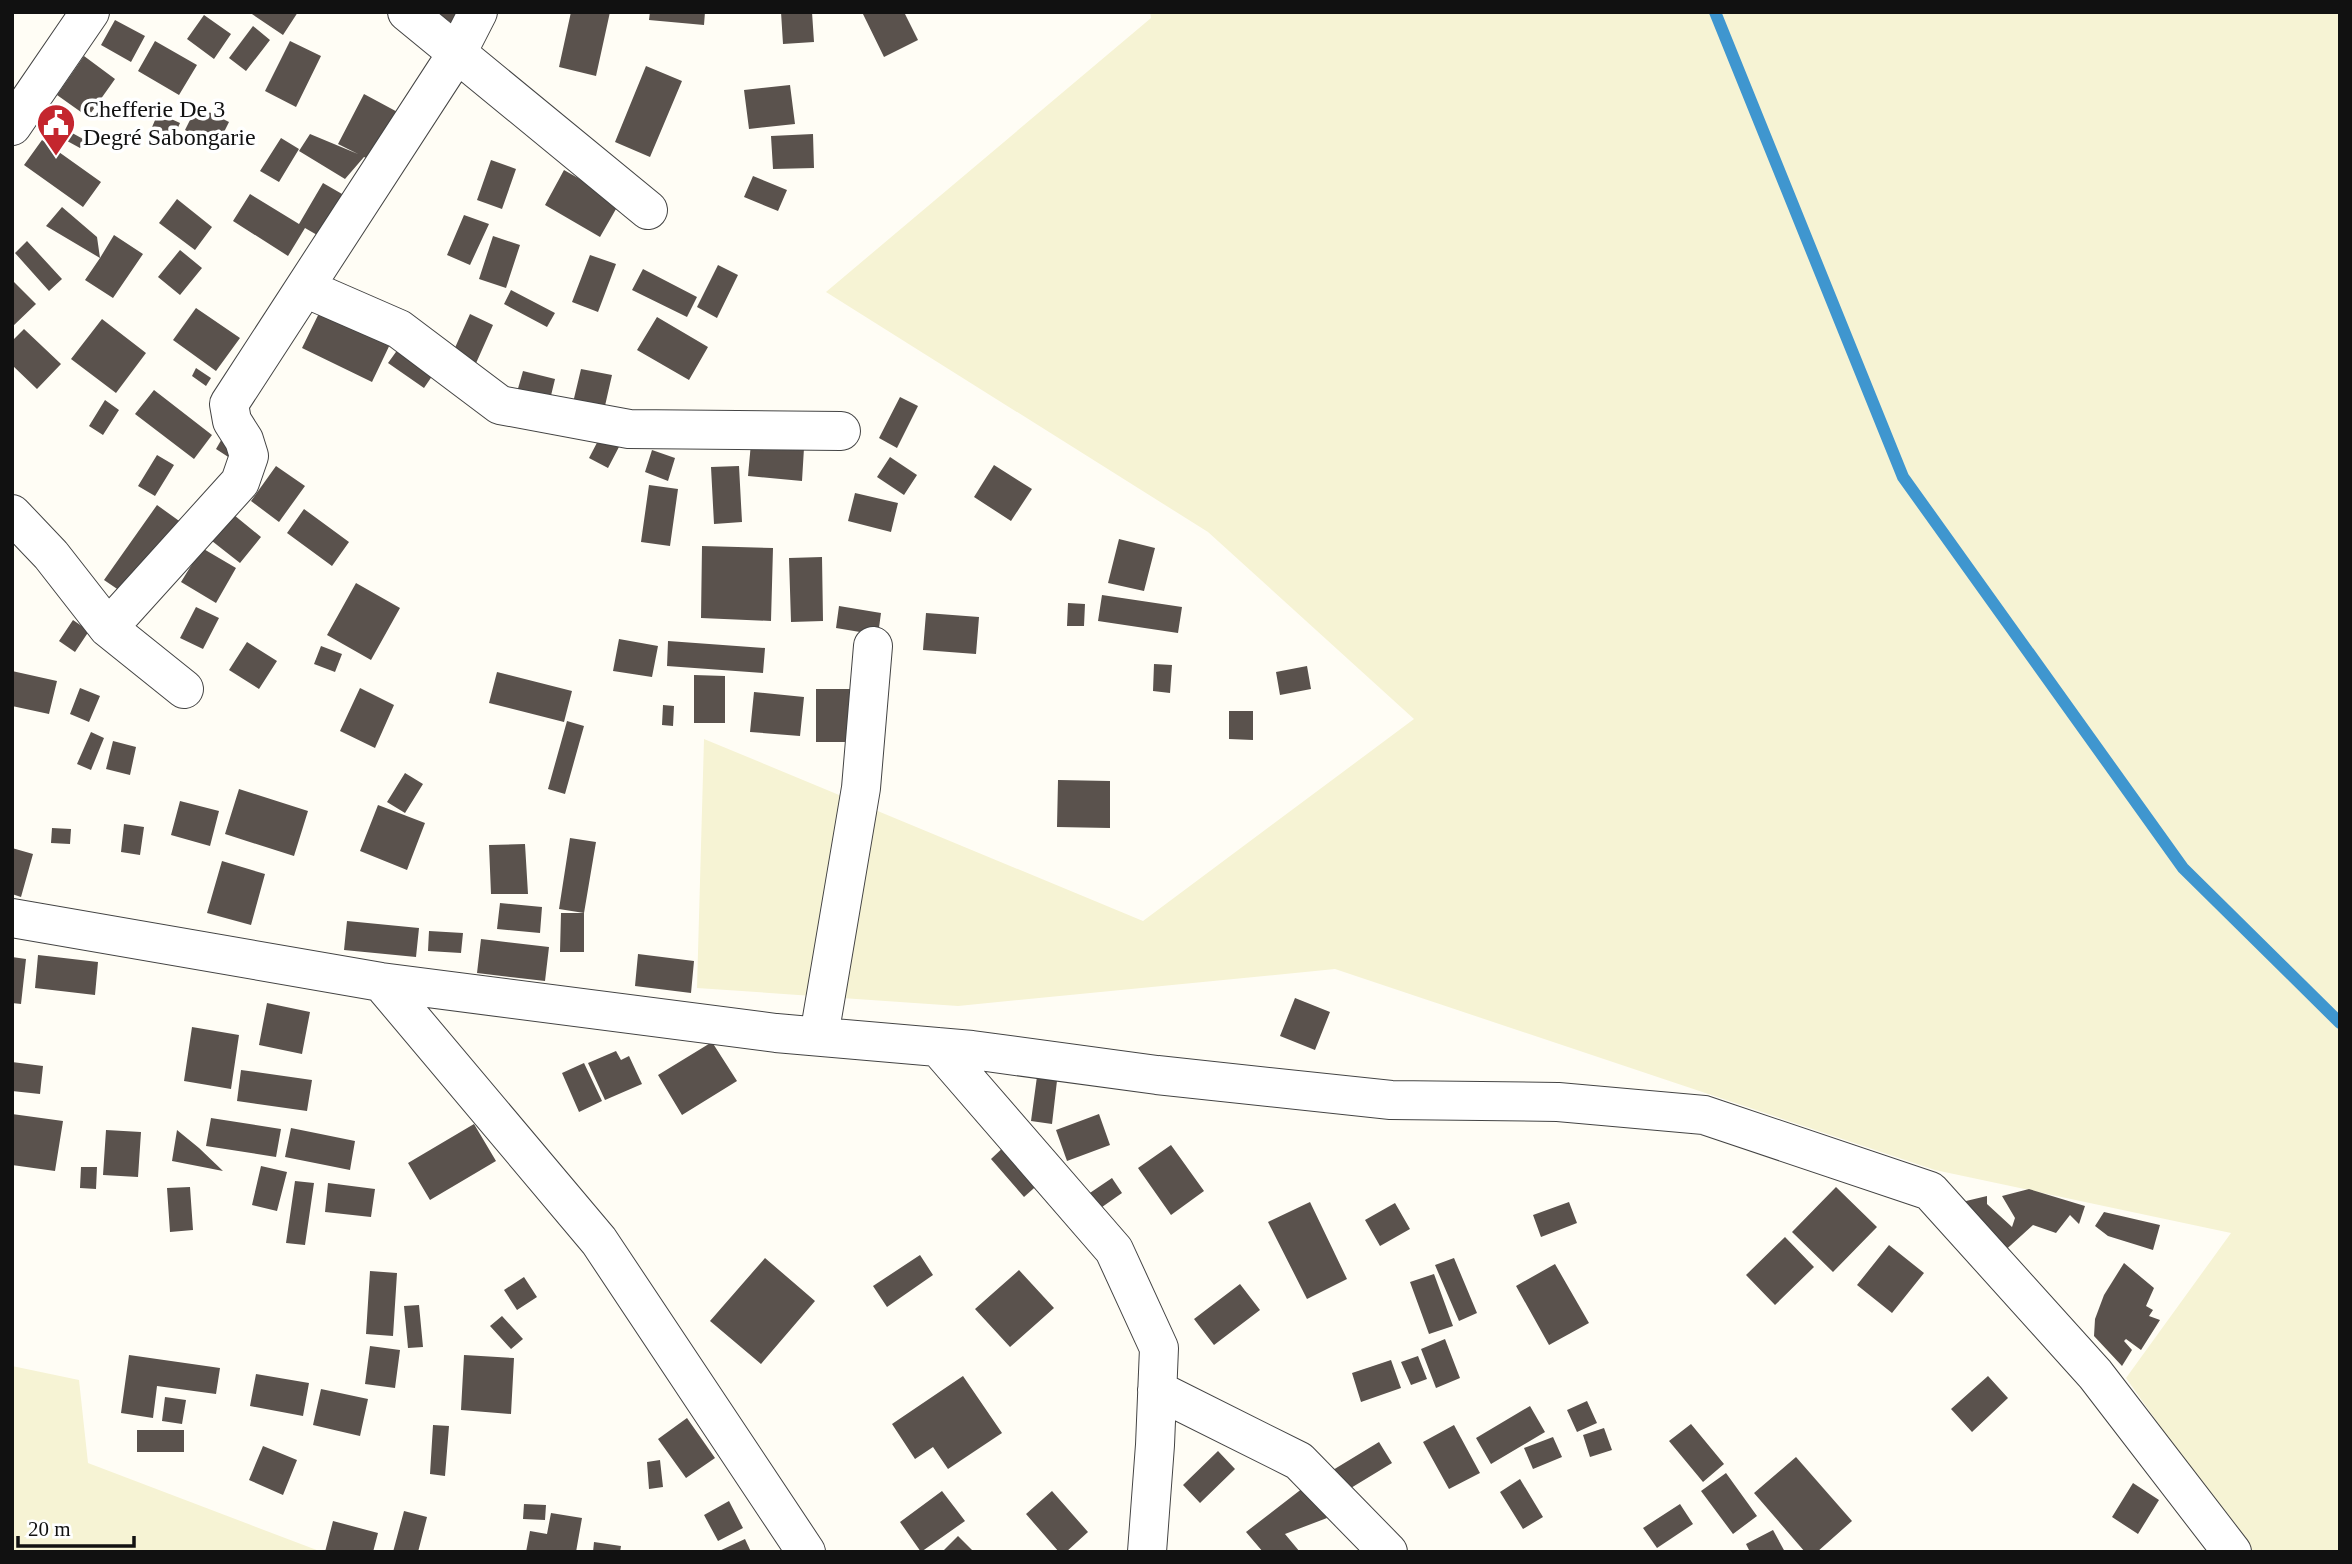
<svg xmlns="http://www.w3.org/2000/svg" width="2352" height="1564" viewBox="0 0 2352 1564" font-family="'Times New Roman',serif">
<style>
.farmland{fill:#f6f3d4}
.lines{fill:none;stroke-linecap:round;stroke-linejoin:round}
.stream{stroke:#3f96cf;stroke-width:12}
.building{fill:#5a524d}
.minor-casing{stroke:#444;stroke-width:40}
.minor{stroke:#fff;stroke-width:38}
.labels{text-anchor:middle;stroke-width:7;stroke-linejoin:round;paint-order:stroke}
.poi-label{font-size:24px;fill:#111;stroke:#fff;text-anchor:start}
</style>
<rect width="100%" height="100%" fill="#fffdf5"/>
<path class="farmland" d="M1150,12h1190v1540h-91l-123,-174 105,-145 -296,-63 -600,-201 -377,37 -261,-18 7,-249 439,182 271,-202 -206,-187 -382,-240 325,-274z
M12,1366l67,14 9,83 234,89h-310z"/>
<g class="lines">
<path class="stream" d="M1715,12l188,465 280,391 157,155"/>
</g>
<path class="building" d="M249,12h49l-15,23z
M435,12h23l-6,11z
M571,12h39l-14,64 -37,-9z
M650,12h55l-1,13 -55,-5z
M781,12h31l2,30 -31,2z
M862,12h42l14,28 -34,17z
M204,15l27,19 -17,25 -27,-20z
M115,20l30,16 -14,26 -30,-17z
M253,26l17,14 -24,31 -17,-13z
M155,41l42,24 -18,30 -41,-24z
M290,41l31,15 -25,51 -31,-16z
M84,56l31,23 -27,38 -31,-22z
M646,66l36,15 -32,76 -35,-15z
M790,85l5,39 -46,5 -5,-39z
M364,94l39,21 -26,48 -13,-6 -19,22 -46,-28 11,-17 48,20 -20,-10z
M197,106l32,16 -12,24 -32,-16z
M158,113l22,10 -9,20 -21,-11z
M41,116l44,24 -5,8 -44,-24z
M813,134l1,34 -41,1 -2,-33z
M281,138l18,11 -20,33 -19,-11z
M42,140l59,42 -18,25 -59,-42z
M491,160l25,9 -14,40 -25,-9z
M564,170l56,32 -20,35 -55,-32z
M753,176l34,14 -9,21 -34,-14z
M323,183l26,15 -25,41 -19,-11 -17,28 -55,-35 17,-27 49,30z
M177,199l35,28 -17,23 -36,-27z
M62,207l35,30 3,21 14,-23 29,19 -30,44 -28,-18 15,-22 -54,-32z
M464,215l25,9 -19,41 -23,-10z
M493,236l27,9 -14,43 -27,-9z
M27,241l35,38 -13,12 -34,-38z
M180,250l22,18 -22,27 -22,-18z
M590,255l26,9 -18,48 -26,-10z
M718,265l20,10 -21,43 -20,-11z
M643,269l54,28 -10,20 -55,-27z
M12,280l24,24 -24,23z
M511,290l44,23 -8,14 -43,-23z
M324,303l69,35 -21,44 -70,-34z
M196,308l44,30 -24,33 -43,-31z
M470,314l23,11 -20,45 -23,-11z
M657,317l51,30 -19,33 -52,-30z
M102,319l44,34 -30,40 -45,-34z
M24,329l37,35 -24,25 -25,-24v-24z
M406,338l35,25 -17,25 -36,-25z
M196,368l15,10 -5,8 -14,-10z
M581,369l31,6 -10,44 -31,-8z
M523,371l32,8 -7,29 -33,-9z
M154,390l58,45 -18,24 -59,-45z
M900,397l18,9 -21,42 -18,-10z
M105,400l14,10 -16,25 -14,-9z
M227,430l9,32 -20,-13z
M601,435l19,10 -12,23 -19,-10z
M751,443l53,5 -2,33 -54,-5z
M652,450l23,8 -7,23 -23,-9z
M157,455l17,10 -19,31 -17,-10z
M890,457l27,18 -13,20 -27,-18z
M994,465l38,24 -21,32 -37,-24z
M276,466l29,20 -26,36 -28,-21z
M739,466l3,56 -28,2 -3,-57z
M649,485l29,4 -8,57 -29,-4z
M855,493l43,10 -7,29 -43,-11z
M157,505l25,18 -53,74 -25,-17z
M304,509l45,33 -17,24 -45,-33z
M234,515l27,22 -21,26 -28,-22z
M1119,539l36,9 -11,43 -36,-8z
M702,546l71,2 -2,73 -70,-3z
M202,548l34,20 -20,35 -35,-21z
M822,557l1,64 -32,1 -2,-64z
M356,583l44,25 -29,52 -44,-25z
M1102,595l80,12 -4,26 -80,-12z
M1068,603l17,1 -1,22h-17z
M839,606l42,7 -3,22 -42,-7z
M196,607l23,11 -16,31 -23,-11z
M926,613l53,4 -3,37 -53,-4z
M73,620l16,11 -14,21 -16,-11z
M619,639l39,7 -6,31 -39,-6z
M668,641l97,7 -2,25 -96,-7z
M247,642l30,19 -18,28 -30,-19z
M321,646l21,8 -7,18 -21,-8z
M1154,664l18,1 -2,28 -17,-2z
M1307,666l4,23 -31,6 -4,-23z
M12,671l45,10 -8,33 -37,-8z
M497,672l75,19 -8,31 -75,-19z
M694,675l31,1v47h-31z
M80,688l20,8 -11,26 -19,-8z
M360,688l34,17 -19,43 -35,-17z
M816,689h40v53h-40z
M754,692l50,5 -4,39 -50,-4z
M663,705l11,1 -1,20 -11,-1z
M1229,711h24v29l-24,-1z
M567,721l17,5 -19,68 -17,-5z
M91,732l13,6 -13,32 -14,-6z
M113,741l23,6 -6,28 -24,-6z
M405,773l18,11 -18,29 -18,-11z
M1058,780l52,1v47l-53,-1z
M239,789l69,22 -14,45 -69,-22z
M180,801l39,10 -9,35 -39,-11z
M378,805l47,18 -18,47 -47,-19z
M124,824l20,3 -4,28 -19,-3z
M52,828l19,1 -1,15 -19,-1z
M570,838l26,4 -12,71 -25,-4z
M525,844l3,50h-37l-2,-49z
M12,848l21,6 -12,43 -9,-3z
M222,861l43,13 -14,51 -44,-12z
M500,903l42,4 -2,26 -43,-4z
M561,913h23v39h-24z
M347,921l72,7 -3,29 -72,-7z
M429,931l34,2 -2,20 -33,-2z
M481,939l68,8 -4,34 -68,-8z
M638,954l56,7 -3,32 -56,-7z
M38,955l60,7 -3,33 -60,-7z
M12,957l14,2 -5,45 -9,-1z
M1295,998l35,14 -15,38 -35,-14z
M267,1003l43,9 -8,42 -43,-9z
M192,1027l47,8 -8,54 -47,-8z
M712,1042l25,39 -55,34 -24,-40z
M616,1051l5,9 8,-4 13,28 -37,16 -17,-37z
M12,1062l31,4 -3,28 -28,-3z
M584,1063l18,38 -23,11 -17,-39z
M1038,1069l20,3 -6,52 -21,-3z
M241,1070l71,10 -5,31 -70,-10z
M12,1114l51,7 -8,50 -43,-6z
M1099,1114l11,31 -43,16 -11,-31z
M211,1118l70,11 -5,28 -70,-11z
M474,1124l22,37 -66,39 -22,-37z
M291,1128l64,13 -5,29 -65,-13z
M106,1130l35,2 -3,45 -35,-2z
M177,1130l22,18 24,23 -51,-10z
M1008,1143l34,38 -18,16 -33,-38z
M1171,1145l33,46 -33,24 -33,-47z
M261,1166l26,6 -10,39 -25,-6z
M81,1167h16l-1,22 -16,-1z
M1112,1178l10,15 -37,26 -10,-16z
M295,1181l19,2 -9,62 -19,-2z
M328,1183l47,6 -4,28 -46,-5z
M190,1187l3,43 -23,2 -3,-44z
M1836,1187l41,40 -44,45 -41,-40z
M2029,1189l56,17 -6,18 -9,-9 -14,18 -23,-8 -33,30 -36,-44 2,-10 21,-5v8l25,23 3,-9 -13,-22z
M1310,1202l37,77 -40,20 -39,-77z
M1569,1202l8,21 -36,14 -8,-22z
M1395,1203l15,26 -30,17 -15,-26z
M2104,1212l56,13 -7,25 -45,-14 -13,-10z
M1785,1237l29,30 -39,38 -29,-30z
M1889,1245l35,28 -32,40 -35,-28z
M920,1255l13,20 -46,32 -14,-21z
M765,1258l50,43 -54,63 -51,-43z
M1454,1258l23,55 -18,8 -24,-56z
M2124,1263l30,25 -8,18 7,4 -4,6 11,4 -19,30 -15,-11 -2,2 8,9 -10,16 -28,-30 1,-17 9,-24z
M1555,1264l34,59 -40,22 -33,-59z
M1019,1270l35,38 -44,39 -35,-38z
M370,1271l27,2 -4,63 -27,-2z
M1434,1274l19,52 -24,8 -19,-52z
M524,1277l13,20 -20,13 -13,-20z
M1240,1284l20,26 -46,35 -20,-26z
M419,1305l4,42 -15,1 -4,-42z
M502,1316l21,23 -12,10 -21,-23z
M1445,1339l15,39 -24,10 -15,-39z
M370,1346l30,4 -5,38 -30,-4z
M129,1355l91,13 -4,26 -59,-8 -4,32 -32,-5z
M464,1355l50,3 -3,56 -50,-4z
M1418,1356l9,23 -16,6 -10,-23z
M1391,1360l10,28 -40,14 -9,-29z
M256,1374l53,9 -6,33 -53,-10z
M963,1376l39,57 -54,36 -15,-22 -18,12 -23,-35z
M1988,1376l20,22 -36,34 -21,-23z
M321,1389l47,10 -8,37 -47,-11z
M165,1397l21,3 -4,24 -20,-3z
M1587,1401l10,22 -20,9 -10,-22z
M1530,1406l15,26 -54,32 -15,-26z
M687,1418l28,40 -29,20 -28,-39z
M1691,1424l33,40 -21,18 -34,-41z
M433,1425l16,1 -4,50 -15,-2z
M1454,1425l26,48 -31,16 -26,-47z
M1604,1428l8,22 -22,7 -7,-22z
M137,1430h47v22h-47z
M1553,1437l9,20 -29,12 -9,-21z
M1379,1442l13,21 -51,31 -13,-21z
M263,1446l34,14 -14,35 -34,-15z
M1218,1451l17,18 -35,34 -17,-18z
M1796,1457l56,64 -35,31h-12l-51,-59z
M660,1460l3,27 -14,2 -2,-27z
M1726,1473l31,43 -24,18 -32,-43z
M1520,1479l23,38 -20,12 -23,-37z
M1312,1481l15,37 -42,16 15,18h-37l-17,-20z
M2133,1483l26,17 -21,34 -26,-17z
M942,1491l23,30 -44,31 -21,-30z
M1052,1491l36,41 -22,20h-7l-33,-38z
M729,1501l14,27 -25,13 -14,-26z
M524,1504l22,1 -1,15 -22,-1z
M1680,1504l13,20 -36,24 -14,-20z
M404,1511l23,6 -9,35h-25z
M551,1513l31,5 -6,34h-50l4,-21 17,3z
M333,1521l45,12 -5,19h-48z
M1773,1530l12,22h-35l-4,-8z
M958,1536l16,16h-32z
M745,1539l6,13h-34z
M594,1542l27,4 -1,6h-27z"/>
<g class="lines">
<g class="minor-casing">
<path id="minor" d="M407,12l241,198
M12,126l78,-114
M305,288l94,41 101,76 129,24 212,2
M12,514l39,41 57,73 76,61
M108,628l132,-146 9,-26 -5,-16 -12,-19 -3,-17 228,-351 21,-41
M12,918l369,64 395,51 196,17 185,25 234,25 167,2 146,13 226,76 165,183 137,178
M381,982l218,259 207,311
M819,1036l42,-248 12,-142
M938,1047l176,203 45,98 -4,97 -8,107
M1157,1390l142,71 89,91"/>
</g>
<use href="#minor" class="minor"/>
</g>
<defs>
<g id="civic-pin" transform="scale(2.0125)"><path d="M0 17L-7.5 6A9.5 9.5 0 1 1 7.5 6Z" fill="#c4262e" stroke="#fff"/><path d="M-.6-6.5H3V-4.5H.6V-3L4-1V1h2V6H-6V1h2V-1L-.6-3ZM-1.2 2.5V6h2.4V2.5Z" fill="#fff"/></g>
</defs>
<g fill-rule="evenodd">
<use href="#civic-pin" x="56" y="123"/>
</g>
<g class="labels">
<g class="poi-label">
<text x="83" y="117">Chefferie De 3<tspan x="83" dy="28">Degré Sabongarie</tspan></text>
</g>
</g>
<rect width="2352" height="1564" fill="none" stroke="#111111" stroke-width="28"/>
<path d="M18 1536v10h116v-10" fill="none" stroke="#111111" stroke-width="3.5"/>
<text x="28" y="1536" font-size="21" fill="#111111" stroke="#ffffff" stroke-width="5" paint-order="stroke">20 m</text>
</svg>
